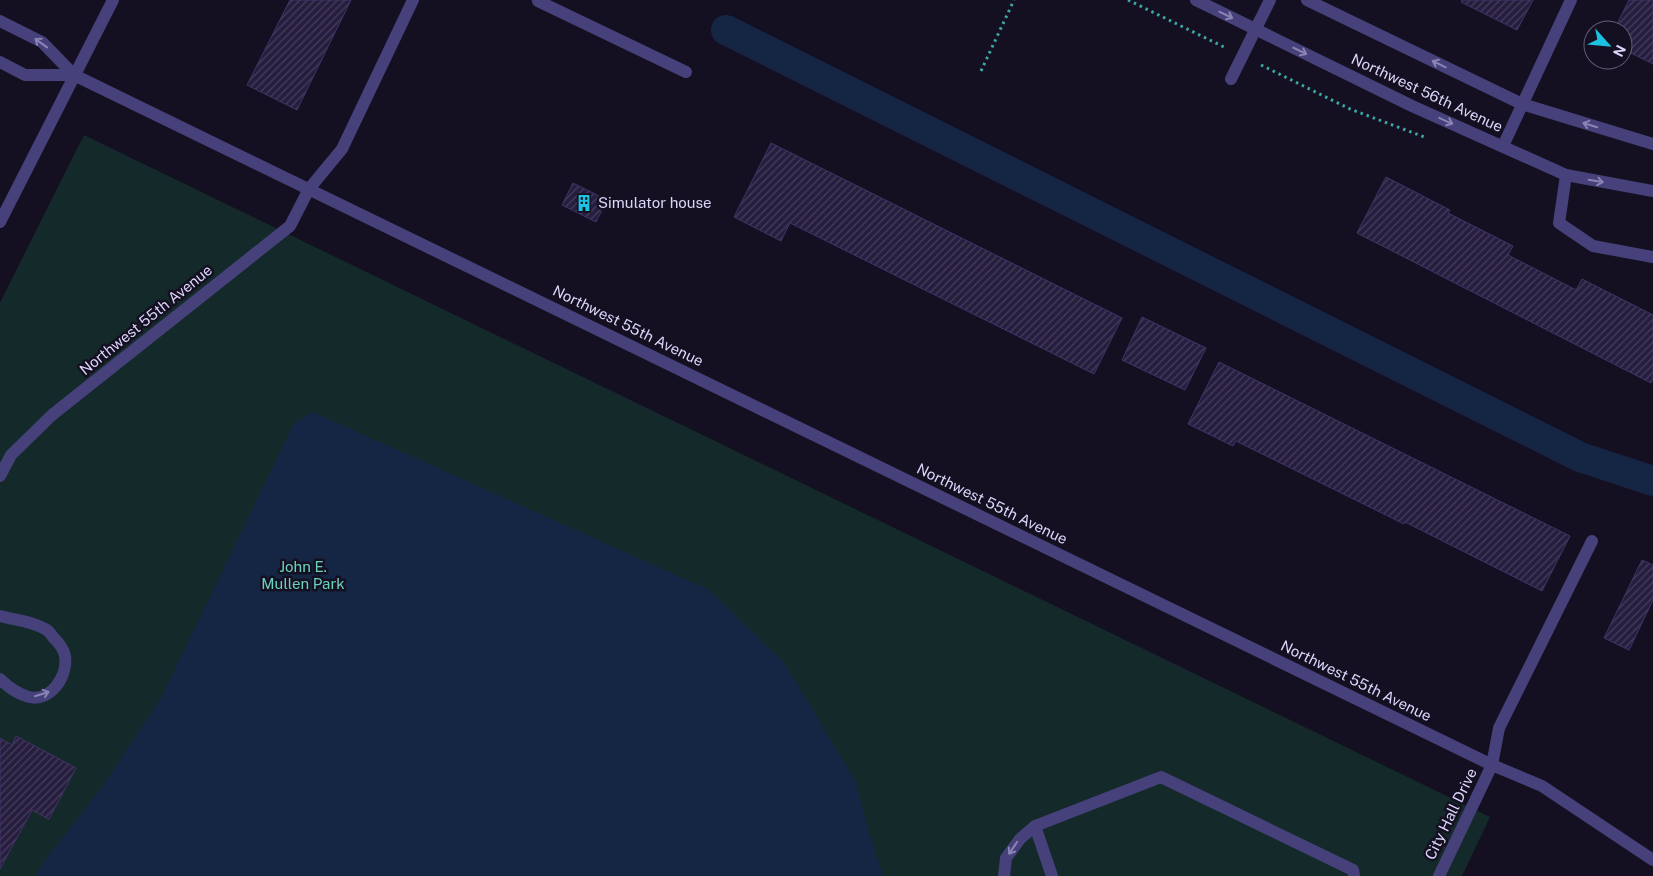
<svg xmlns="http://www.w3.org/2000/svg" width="1653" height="876" viewBox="0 0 1653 876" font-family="'Public Sans',sans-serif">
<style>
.green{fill:#14292a}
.water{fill:#152645}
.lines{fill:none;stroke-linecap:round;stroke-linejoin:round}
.canal{stroke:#152645;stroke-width:30}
.building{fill:url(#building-hatch);stroke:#413369}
.path{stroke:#3da6a5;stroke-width:3;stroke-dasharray:2.5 4;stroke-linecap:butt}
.service{stroke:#46417a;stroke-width:12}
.minor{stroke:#46417a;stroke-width:12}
.tertiary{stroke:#46417a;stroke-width:12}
.oneway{stroke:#8984b4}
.labels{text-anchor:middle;stroke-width:5;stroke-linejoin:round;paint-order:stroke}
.street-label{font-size:15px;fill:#dbd5fa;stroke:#141021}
.poi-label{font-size:15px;fill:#dbd5fa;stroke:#141021;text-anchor:start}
.park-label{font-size:15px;fill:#6ad1bd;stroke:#141021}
</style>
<defs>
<pattern id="building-hatch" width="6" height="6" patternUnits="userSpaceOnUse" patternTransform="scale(1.25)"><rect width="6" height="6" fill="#271e3f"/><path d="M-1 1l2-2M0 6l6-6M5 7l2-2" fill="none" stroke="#463e5c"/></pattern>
</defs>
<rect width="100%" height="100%" fill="#141021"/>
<path class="green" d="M84,135l1406,682 -28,59h-1462v-573z"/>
<path class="water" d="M313,412l396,178 76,74 71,118 12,47 15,47h-847l6,-12 60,-77 59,-89 133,-275z"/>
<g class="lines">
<path class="canal" d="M726,30l854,427 73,24"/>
</g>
<path class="building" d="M290,0h61l-54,110 -50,-25z
M1462,0h71l-16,30 -56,-28z
M1629,0h24v64l-30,-15v-19h-9z
M771,143l351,175 -28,56 -304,-151 -9,18 -47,-24z
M1386,177l64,33 -2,3 65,33 -5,9 68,35 6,-11 71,36v63l-2,5 -294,-150z
M573,183l34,17 -11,22 -34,-17z
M1142,317l64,31 -21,42 -63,-30z
M1219,362l351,174 -28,55 -137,-69 -1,2 -168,-83 -3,5 -45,-22z
M1642,560l11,5v35l-24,50 -25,-12z
M16,736l60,32 -27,51 -17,-9 -32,59v-131l12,7z"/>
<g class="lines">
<path class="path" d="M1128,0l96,47
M1261,65l89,44 77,29
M981,71l33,-71"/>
<path class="service" d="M538,1l148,71
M1231,79l39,-79
M1503,146l68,-146
M1566,175l-7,48 34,23 60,11
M309,189l33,-40 71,-149
M0,616c15,4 32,5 45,13 3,1 6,5 8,8 5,5 11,12 12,19 3,20 -14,46 -36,41 -11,-3 -21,-10 -29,-18
M1004,876l2,-18 14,-19 15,-13
M1052,876l-17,-50 126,-49 192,93 1,6
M1439,876l53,-111 7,-37 93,-187"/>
<path class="minor" d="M0,21l42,21 32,33 1418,690 50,21 111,74
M0,62l25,13h49
M0,222l113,-222
M0,476l11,-21 41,-40 238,-189 19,-37"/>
<path class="tertiary" d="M1196,0l216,106 154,69 87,16
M1307,0l215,104 131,40"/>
</g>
<defs><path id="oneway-shaft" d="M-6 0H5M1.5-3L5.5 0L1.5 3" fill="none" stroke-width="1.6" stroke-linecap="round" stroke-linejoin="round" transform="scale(1.25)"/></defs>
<g class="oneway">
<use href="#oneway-shaft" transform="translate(1226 15) rotate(26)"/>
<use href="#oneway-shaft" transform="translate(41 43) rotate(-144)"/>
<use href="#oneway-shaft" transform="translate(1300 51) rotate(26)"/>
<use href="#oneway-shaft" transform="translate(1439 64) rotate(-154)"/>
<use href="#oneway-shaft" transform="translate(1446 121) rotate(24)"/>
<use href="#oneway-shaft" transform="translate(1590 125) rotate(-163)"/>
<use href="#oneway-shaft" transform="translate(1596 181) rotate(10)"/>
<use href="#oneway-shaft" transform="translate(42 694) rotate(-17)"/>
<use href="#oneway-shaft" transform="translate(1013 848) rotate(124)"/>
</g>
<defs>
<g id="building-bare" transform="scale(1.35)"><path d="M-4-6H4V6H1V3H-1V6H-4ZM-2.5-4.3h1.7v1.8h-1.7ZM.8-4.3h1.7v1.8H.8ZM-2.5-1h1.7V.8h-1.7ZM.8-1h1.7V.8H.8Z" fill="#1bc1e0" stroke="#141021" stroke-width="2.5" paint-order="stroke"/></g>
</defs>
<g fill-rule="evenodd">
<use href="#building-bare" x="584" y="203"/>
</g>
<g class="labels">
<g class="street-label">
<text transform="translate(1427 93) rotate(25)" y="5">Northwest 56th Avenue</text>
<text transform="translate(146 320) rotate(-39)" y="5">Northwest 55th Avenue</text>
<text transform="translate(628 326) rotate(26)" y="5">Northwest 55th Avenue</text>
<text transform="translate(992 504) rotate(26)" y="5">Northwest 55th Avenue</text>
<text transform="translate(1356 681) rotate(26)" y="5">Northwest 55th Avenue</text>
<text transform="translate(1451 814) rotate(-64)" y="5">City Hall Drive</text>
</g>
<g class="poi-label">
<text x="598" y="208">Simulator house</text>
</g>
<g class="park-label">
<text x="303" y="572">John E.<tspan x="303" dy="17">Mullen Park</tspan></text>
</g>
</g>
<g transform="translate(1608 45) rotate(117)"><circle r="24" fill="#141021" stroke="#645f78"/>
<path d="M0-4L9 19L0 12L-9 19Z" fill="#1bc1e0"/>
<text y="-8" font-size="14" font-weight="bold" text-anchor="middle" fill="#dbd5fa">N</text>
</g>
</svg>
